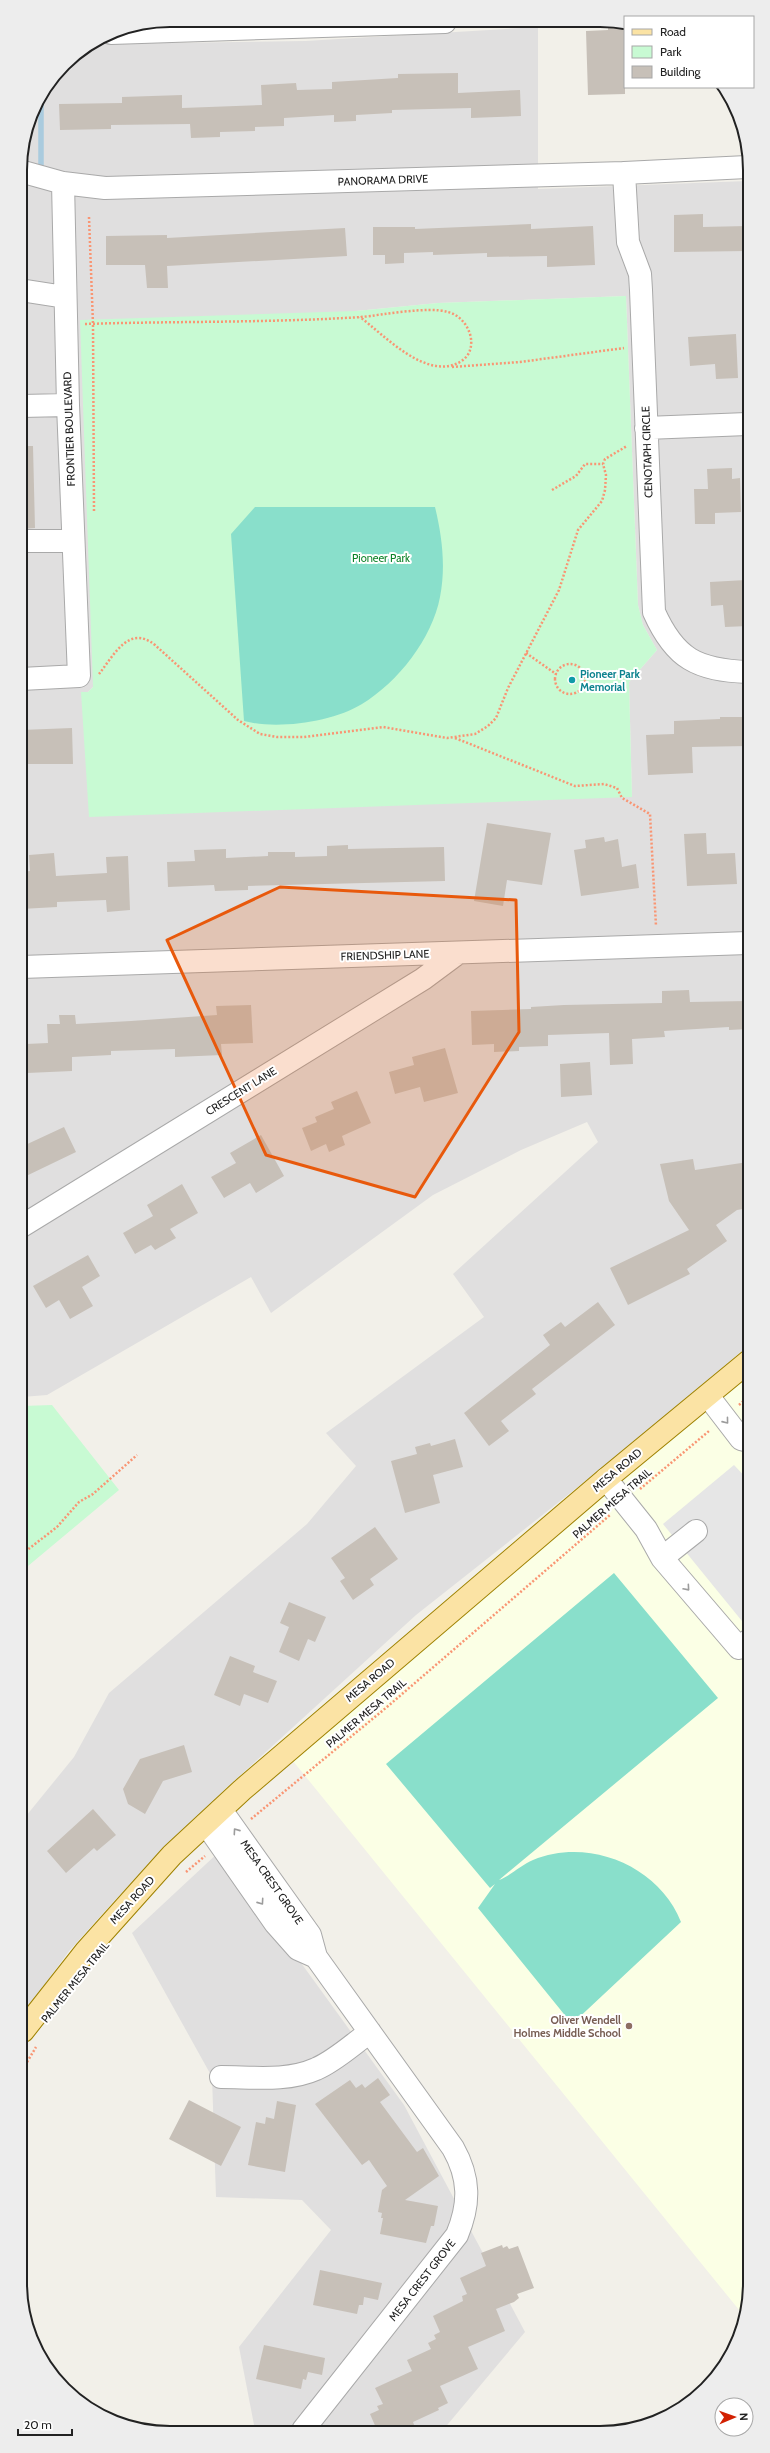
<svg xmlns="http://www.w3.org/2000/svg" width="770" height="2453" viewBox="0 0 770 2453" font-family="Cabin,sans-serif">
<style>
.residential{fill:#e0dfdf;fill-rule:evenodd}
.education{fill:#fbffe5}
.park{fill:#c8fad3}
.pitch{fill:#89dfcb}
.parking{fill:#e6e6e6}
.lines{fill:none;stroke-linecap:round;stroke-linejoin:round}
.stream{stroke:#aacbde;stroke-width:5.5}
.building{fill:#c7c0b8}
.minor-casing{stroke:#a9a9a9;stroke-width:24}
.major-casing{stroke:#9e8201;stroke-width:24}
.path{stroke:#f99573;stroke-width:2.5;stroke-dasharray:2 2;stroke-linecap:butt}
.minor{stroke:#fff;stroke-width:22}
.major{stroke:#fbe3a4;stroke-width:22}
.oneway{stroke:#9c9c9c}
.marked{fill:#e8590c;fill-opacity:0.2;stroke:#e8590c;stroke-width:3;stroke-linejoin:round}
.culture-dot{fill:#0f9aa8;stroke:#fff;stroke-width:1.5}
.education-dot{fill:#8d6e63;stroke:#fff;stroke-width:1.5}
.labels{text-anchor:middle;stroke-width:4;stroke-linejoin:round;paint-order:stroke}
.street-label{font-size:11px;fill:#222;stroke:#fff}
.park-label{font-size:11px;fill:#0d8328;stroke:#fff}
.culture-label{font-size:11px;font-weight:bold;fill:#0d838f;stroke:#fff;text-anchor:start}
.education-label{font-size:11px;font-weight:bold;fill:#785e54;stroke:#fff;text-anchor:end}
.rim{fill:none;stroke:#222;stroke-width:2}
</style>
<rect width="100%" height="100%" fill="#f2f0e9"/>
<path class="residential" d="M538,27v162l209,-8 2,1164 -132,111 -201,159 -193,176 -107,108 -47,52 -47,65v-195l52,-64 35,-64 198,-169 49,-58 -30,-33 158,-116 -31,-43 145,-132 -11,-20 -66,28 -88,45 -162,118 -20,-36 -204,118 -25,2 -2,-1236 12,-48 32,-49 30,-20 211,-3zM626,296l12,309 5,20 14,25 -28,32 3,115 -551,-105h7l5,-5 263,-376 82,-8z
M220,1851l184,254 121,227 -82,98h-188l-16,-83 92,-117 -29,-30 -86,-3 -4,-120 -80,-144z"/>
<path class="education" d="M749,1373l1,919 -6,24 -451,-555z"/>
<path class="park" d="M626,296l12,309 5,20 14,25 -28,32 3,115 -543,20 -8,-125h7l5,-5 -13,-367 276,-9 82,-8z
M52,1405l67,85 -97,81v-165z"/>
<path class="pitch" d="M255,507h180c7,29 11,59 5,90 -8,42 -42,85 -78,107 -29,18 -85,26 -118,17l-13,-187z
M614,1573l104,125 -219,182c11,-4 22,-15 34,-20 56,-23 126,6 148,62l-109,102 -94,-116 17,-24 -5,4 -104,-124z"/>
<path class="parking" d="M734,1465l15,16v143l-3,2 -83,-102z"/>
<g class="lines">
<path class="stream" d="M41,171v-73"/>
</g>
<path class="building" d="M608,23h17v71l-37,1 -2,-64 22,-1z
M458,73v20l62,-3 1,26 -50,2v-10l-79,2v3l-36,2v6l-22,1v-7l-50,3v8l-29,1v4l-35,1v5l-29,1 -1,-14 -79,1v4l-51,1 -1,-26 63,-1v-6l60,-2v13l80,-3 -1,-20 35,-2 1,7 35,-1v-7l66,-4v-4z
M703,214v13l44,-1v25l-73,1v-37z
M531,224v5l62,-3 2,39 -48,2v-11l-60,1v-4l-54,2v-3l-29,1v10l-19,1v-9h-12v-28h42v2z
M345,228l2,28 -180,10 1,22h-21l-2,-23h-39v-29l61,-1v3z
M736,334l2,44 -22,1 -1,-15 -25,2 -2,-29z
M21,446h12l2,82 -14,1z
M732,468v11l8,-1 1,34 -26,1v11h-20l-1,-35h14l-1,-20z
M746,580l2,46 -23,1 -2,-22 -12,1 -1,-24z
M720,717h28v29l-56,1 1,26 -45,2 -2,-40 28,-1v-13l46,-2z
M72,728l1,36h-51l-1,-34z
M487,823l64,10 -9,52 -35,-5 -4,26 -29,-5z
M706,833l1,21 28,-1 2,31 -50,2 -3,-52z
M604,837l1,5 13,-3 4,28 14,-3 3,24 -58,8 -7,-46 12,-2 -1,-8z
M348,845v4l96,-2 1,34 -197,5v4l-33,1 -1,-6 -46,2 -1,-25 28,-1 -1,-11 32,-1v9l42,-2v-4h27v5l32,-1v-10z
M54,853l2,23 51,-3 -1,-16 22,-1 2,54 -23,2 -1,-12 -49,2v5l-36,2v-37l9,-1 -1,-16z
M689,990l1,12 58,-1v28l-19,1v-3l-65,4 1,6 -33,2 1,25 -23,1 -1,-32 -61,2v11l-29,1v4l-25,1v-8l-22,1 -1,-34 60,-2v-2l33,-2 98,-2v-12z
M251,1005l2,38 -32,1 1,11 -47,2v-8l-64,2v4l-39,2v14l-45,2 -1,-29 22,-1 -1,-19h13l-1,-9h16l1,9 55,-3 86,-6 -1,-9z
M445,1048l13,45 -34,9 -4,-15 -25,7 -6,-22 25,-7 -2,-8z
M590,1062l2,33 -31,2 -1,-33z
M357,1091l14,32 -29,13 3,9 -16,7 -3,-8 -15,7 -9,-23 15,-6 -2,-5 19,-8 -3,-7z
M64,1127l12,25 -54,26 -1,-31z
M261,1135l23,41 -28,17 -6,-10 -26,15 -13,-21 25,-14 -6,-10z
M693,1159l2,11 53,-8v46l-11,2 -21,15 11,16 -40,28 3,5 -62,31 -18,-37 79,-38 -20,-29 -9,-37z
M182,1184l16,29 -28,16 6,9 -21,12 -4,-5 -16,9 -12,-21 30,-17 -6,-11z
M88,1255l12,21 -18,11 11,19 -23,13 -11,-19 -13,8 -13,-22z
M598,1302l17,23 -83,64 4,5 -35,27 8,10 -20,15 -25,-33 86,-68 -7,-10 18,-13 4,5z
M455,1439l8,28 -30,8 7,28 -35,10 -14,-52 26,-7 -2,-7 15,-4 1,3z
M375,1527l23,32 -28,20 4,6 -21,15 -13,-19 5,-3 -14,-20z
M289,1602l37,15 -11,25 -7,-3 -9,22 -20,-9 10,-25 -9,-4z
M230,1656l25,10 -2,6 24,9 -9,22 -24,-9 -4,12 -26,-11z
M184,1745l8,27 -29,9 -18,33 -17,-10 -5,-15 17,-30z
M93,1809l23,26 -19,16 -3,-3 -28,25 -19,-22z
M378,2078l12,17 -10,7 37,50 6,-4 16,28 -34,24 33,6 -4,20h-3l-5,17 -46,-9 3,-16h-2l1,-5 -4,-1 4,-22 5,-4 -18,-26 -7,5 -47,-61 35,-24 6,8 6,-4 3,4z
M189,2100l52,27 -20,39 -52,-27z
M277,2101l19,4 -11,67 -37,-7 8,-43 9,2 1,-7 8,2z
M502,2245l1,3 4,-2 2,3 9,-3 16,42 -17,6 2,4 -5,4 -18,7 9,22 -37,16 10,22 -38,17 8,17 -10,5 1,2 -26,12 3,8h-39l-7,-16 9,-4 -2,-4 6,-2 -8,-16 37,-17 -5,-11 24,-11 -3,-6 8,-4 -2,-4 6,-3 -7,-16 30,-15 -1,-5 5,-2 -7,-16 26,-12 -5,-13z
M320,2270l62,13 -4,17 -14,-3 -1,8h-4l-2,9 -44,-9z
M264,2345l61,13 -3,17 -14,-3 -2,8 -3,-1 -2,10 -45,-10z"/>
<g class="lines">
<g class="minor-casing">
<path id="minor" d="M111,33l334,-11
M20,171l43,12 42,5 519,-15 123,-6
M624,173l4,69 12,32 1,16 13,322c21,47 43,58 94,60
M20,290l45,7
M21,406l47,-1
M646,428l101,-4
M21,541h52
M21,679l58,-3 -11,-271 -5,-222
M21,967l727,-24
M22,1226l401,-247 35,-26
M708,1396l33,43 8,2
M606,1479l40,50 16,29 77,90 10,-8
M662,1558l34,-27
M221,1810l89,125 6,22 137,191c17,30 17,56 4,87l-154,195
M206,1824l69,99 23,26 18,8
M221,2077c31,0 66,5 95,-8 19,-8 37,-25 54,-37"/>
</g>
<g class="major-casing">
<path id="major" d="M23,2031l63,-80 86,-96 70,-65 364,-311 143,-118"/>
</g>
<path class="path" d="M89,217l4,107 1,187
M85,324c92,-3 184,-1 276,-7 22,-2 67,-11 87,-5 16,4 27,23 22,38 -1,5 -7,11 -12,13 -33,16 -73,-27 -98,-46
M452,367l68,-5 104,-14
M552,490l24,-14 9,-12h18
M526,653l30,21
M555 679a15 15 0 1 1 30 0a15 15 0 1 1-30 0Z
M99,674c15,-19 30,-50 56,-29l83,75 22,14 17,3h27l79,-10 64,11 28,-4 13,-8 8,-8 12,-30 51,-98 19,-60 24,-29 3,-11 1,-15 -3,-11 2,-5 22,-13
M455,738l120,48 29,-2 13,4 5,10 28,16 6,112
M739,1405l10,-9
M640,1489l69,-58
M22,1554l35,-27 22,-25 14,-8 44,-39
M251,1819l136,-112 223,-192
M186,1872l19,-16
M23,2069l13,-22"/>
<use href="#minor" class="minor"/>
<use href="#major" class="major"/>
</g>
<defs><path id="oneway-chevron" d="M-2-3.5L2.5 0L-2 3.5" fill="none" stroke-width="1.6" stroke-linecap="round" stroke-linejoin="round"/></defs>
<g class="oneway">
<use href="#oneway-chevron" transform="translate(726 1421) rotate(51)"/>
<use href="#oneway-chevron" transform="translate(687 1588) rotate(49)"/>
<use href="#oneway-chevron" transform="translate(236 1831) rotate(-125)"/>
<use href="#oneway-chevron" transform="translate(261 1902) rotate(55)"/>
</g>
<path class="marked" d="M280,887l236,13 3,132 -104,165 -149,-42 -99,-215z"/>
<circle class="culture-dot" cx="572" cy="680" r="4"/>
<circle class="education-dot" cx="629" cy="2026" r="4"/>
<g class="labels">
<g class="street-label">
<text transform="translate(383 180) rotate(-2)" y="4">PANORAMA DRIVE</text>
<text transform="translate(69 429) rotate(-92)" y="4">FRONTIER BOULEVARD</text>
<text transform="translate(647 452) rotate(-92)" y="4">CENOTAPH CIRCLE</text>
<text transform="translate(385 955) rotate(-2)" y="4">FRIENDSHIP LANE</text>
<text transform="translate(241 1091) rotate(-32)" y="4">CRESCENT LANE</text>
<text transform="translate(617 1470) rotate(-40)" y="4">MESA ROAD</text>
<text transform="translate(612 1503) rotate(-41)" y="4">PALMER MESA TRAIL</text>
<text transform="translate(370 1680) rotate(-40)" y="4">MESA ROAD</text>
<text transform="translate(366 1713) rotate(-40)" y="4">PALMER MESA TRAIL</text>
<text transform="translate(272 1882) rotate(55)" y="4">MESA CREST GROVE</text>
<text transform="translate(132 1900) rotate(-48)" y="4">MESA ROAD</text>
<text transform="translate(75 1982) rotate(-51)" y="4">PALMER MESA TRAIL</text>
<text transform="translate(422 2280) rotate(-52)" y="4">MESA CREST GROVE</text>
</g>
<g class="park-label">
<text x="381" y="562">Pioneer Park</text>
</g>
<g class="culture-label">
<text x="580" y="678">Pioneer Park<tspan x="580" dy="13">Memorial</tspan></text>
</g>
<g class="education-label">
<text x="621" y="2024">Oliver Wendell<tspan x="621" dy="13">Holmes Middle School</tspan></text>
</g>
</g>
<path d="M0 0H770V2453H0ZM170 27H600A143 143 0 0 1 743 170V2283A143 143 0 0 1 600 2426H170A143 143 0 0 1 27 2283V170A143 143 0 0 1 170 27Z" fill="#ededed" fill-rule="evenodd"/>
<path class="rim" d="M170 27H600A143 143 0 0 1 743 170V2283A143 143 0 0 1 600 2426H170A143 143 0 0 1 27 2283V170A143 143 0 0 1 170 27Z"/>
<rect x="624" y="16" width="130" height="72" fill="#ffffff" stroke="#a7a7a7"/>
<rect x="632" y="29" width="20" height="6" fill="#fbe3a4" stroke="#a7a7a7"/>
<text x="660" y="36" font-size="12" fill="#222222">Road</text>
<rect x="632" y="46" width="20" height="12" fill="#c8fad3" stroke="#a7a7a7"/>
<text x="660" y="56" font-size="12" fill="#222222">Park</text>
<rect x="632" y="66" width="20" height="12" fill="#c7c0b8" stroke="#a7a7a7"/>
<text x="660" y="76" font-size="12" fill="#222222">Building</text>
<g transform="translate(734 2417) rotate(88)"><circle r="19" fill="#ffffff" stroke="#a7a7a7"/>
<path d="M0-3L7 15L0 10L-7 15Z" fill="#d22102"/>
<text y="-6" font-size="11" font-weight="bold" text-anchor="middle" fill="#222222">N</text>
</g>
<path d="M18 2429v6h54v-6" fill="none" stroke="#222222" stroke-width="2"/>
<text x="24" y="2429" font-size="12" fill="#222222" stroke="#ffffff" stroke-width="3" paint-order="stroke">20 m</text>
</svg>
